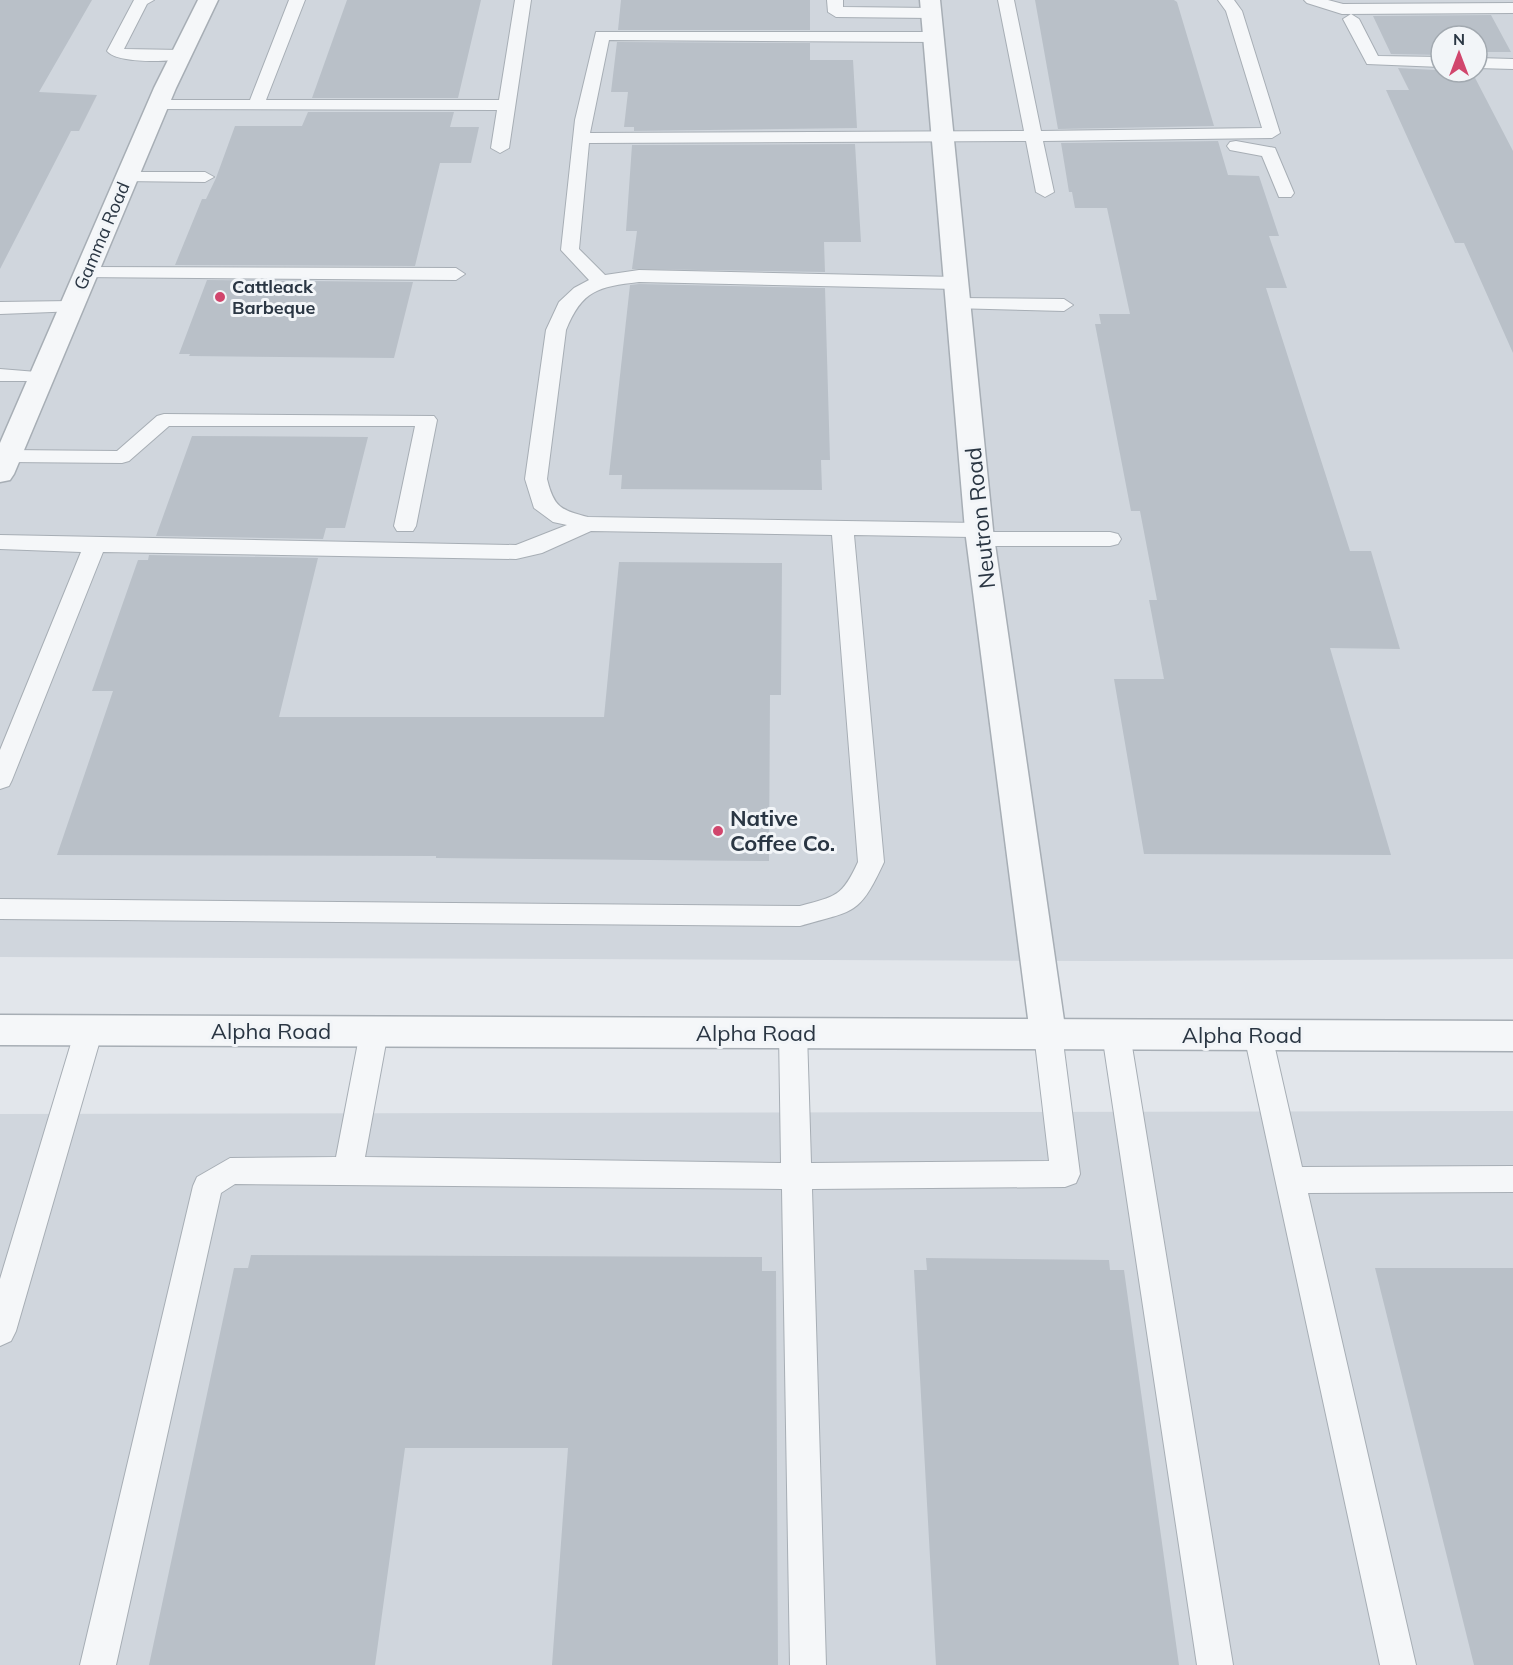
<svg xmlns="http://www.w3.org/2000/svg" width="1513" height="1665" viewBox="0 0 1513 1665" font-family="Mulish,sans-serif">
<style>
.built{fill:#d0d6dd;fill-rule:evenodd}
.building{fill:#b9c0c8}
.lines{fill:none;stroke-linecap:round;stroke-linejoin:round}
.service-casing{stroke:#a7aeb5;stroke-width:2}
.minor-casing{stroke:#a7aeb5;stroke-width:3}
.tertiary-casing{stroke:#a7aeb5;stroke-width:3}
.service{fill:#f5f7f9;fill-rule:evenodd}
.minor{fill:#f5f7f9;fill-rule:evenodd}
.tertiary{fill:#f5f7f9;fill-rule:evenodd}
.poi-dot{fill:#d1466d;stroke:#f2f5f8;stroke-width:2}
.labels{text-anchor:middle;stroke-width:6;stroke-linejoin:round;paint-order:stroke}
.far-street-label{font-size:18px;fill:#2a3643;stroke:#f2f5f8}
.far-poi-label{font-size:18px;font-weight:bold;fill:#2a3643;stroke:#f2f5f8;text-anchor:start}
.street-label{font-size:22px;fill:#2a3643;stroke:#f2f5f8}
.poi-label{font-size:22px;font-weight:bold;fill:#2a3643;stroke:#f2f5f8;text-anchor:start}
</style>
<rect width="100%" height="100%" fill="#e2e6eb"/>
<path class="built" d="M0,0h1513v959l-414,2 -1099,-4zM1441,36h36v36h-36z
M1513,1111v554h-1513v-551z"/>
<path class="building" d="M0,0h92l-53,92 58,3 -18,36h-8l-71,138z
M347,0h134l-23,98h-146z
M621,0h189v30h-192z
M1035,0h139l3,2 37,124 -156,3z
M1491,15l20,37h-34v-16h-36v19l-50,-1 -18,-38z
M617,42l193,1v17h43l4,68 -223,3v-4h-10l4,-35h-17z
M1398,68l74,4 41,79v202l-49,-110h-9l-69,-153h23z
M308,112h146l-4,15h29l-8,36h-31l-25,103 -240,-1 27,-66h4l10,-21 19,-52h67z
M1218,141l10,34 31,1 20,60h-10l18,52h-21l84,263h21l29,98 -70,-1 61,207 -247,-1 -30,-175h50l-15,-79h8l-17,-89h-9l-36,-187h6l-2,-10h31l-23,-106h-32l-3,-16h-3l-8,-49z
M855,144l6,98h-37l1,30 -193,-3 5,-38h-11l6,-86z
M207,280l206,2 -19,76 -205,-2 1,-2h-11z
M639,284l186,4 5,172h-9l1,30 -201,-1 1,-14h-13l21,-190z
M192,436l176,1 -23,91h-19l-3,11 -167,-3z
M149,555l169,3 -39,159h325l15,-155 163,1 -1,132h-11l-1,166 -333,-3v-2l-379,-1 56,-164h-21l46,-131h10z
M251,1255l511,2v14h14l2,394h-226l16,-217h-163l-30,217h-226l85,-397h14z
M926,1258l183,2 1,10h14l55,395h-243l-22,-395h13z
M1375,1268h138v397h-39z"/>
<g class="lines">
<g class="service-casing">
<path id="service" d="M134,0h20l-7,4 -23,45 57,1 8,5 -2,3c-16,4 -70,6 -80,-7z
M289,0h16l-39,100h233l16,-100h16l-22,148 -9,5 -9,-5 6,-38 -345,-1 -2,-4 2,-4 6,-1h92z
M827,0h16v7l88,1 8,5 -8,5 -95,-1 -8,-5z
M998,0h16l27,131 221,-3 -36,-117 -8,-11h16l8,11 38,122 -8,5 -229,3 11,51 -9,5 -9,-5 -10,-51 -437,2 -10,106 26,26 34,-5 317,7 9,6 -9,6 -317,-7c-41,5 -57,8 -73,48l-19,149c7,28 13,31 41,38l391,6 8,2 2,7h121l8,2 3,5 -3,5 -8,2h-129l-8,-2 -2,-7 -117,-2 30,327c-25,54 -29,48 -84,64l-800,-7v-20l800,7c36,-10 42,-9 58,-44l-26,-327 -241,-4 -49,22 -26,6 -413,-7 -91,228 -3,6 -9,3v-39l81,-198 -81,-3v-14l516,10 51,-20 -14,-3 -19,-14 -9,-29 21,-149 13,-28 15,-14 15,-8 -28,-30 14,-130 21,-88h337l8,5 -8,5 -324,-2 -19,93 434,-2z
M1304,0h24l15,4 170,-1v10l-171,1 -35,-11z
M1351,14l8,5 19,37 63,1v10l-74,-3 -24,-45z
M1477,58l36,1v10l-36,-1z
M1236,141l39,7 19,45 -3,4h-12l-17,-41 -32,-6 -3,-4 3,-4z
M128,172h77l9,5 -9,5 -83,-1 -3,-4 3,-4z
M86,267l370,1 9,6 -9,6 -377,-3 -2,-4 2,-4z
M958,298l106,1 9,6 -9,6 -113,-3 -2,-4z
M71,301l7,2 3,4 -3,4 -78,3v-12z
M0,369l49,4 3,4 -3,4h-49z
M164,414l270,2 3,4 -21,106 -3,5h-16l-3,-5 21,-100h-246l-40,35 -7,2 -114,-1 -8,-2 1,-8 7,-2 109,1 40,-35z
M89,1019l10,3 4,8 -87,301 -5,10 -11,5v-67l75,-249 4,-8z
M374,1021l10,3 4,8 -23,125 416,6 -2,-130 4,-8 10,-3 10,3 4,8 4,130 238,-2 -15,-127 4,-8 10,-3 10,3 4,8 18,140 -4,9 -11,4 -253,2 14,476h-36l-8,-476 -547,-5 -14,9 -105,472h-36l113,-479 4,-9 33,-19 106,-1 24,-125 4,-8z
M1116,1023l10,3 4,8 103,631h-36l-95,-631 4,-8z
M1258,1024l10,3 4,8 30,132 211,-1v26l-205,1 108,472h-36l-136,-630 4,-8z"/>
</g>
<g class="minor-casing">
<path id="minor" d="M198,0h20l-42,88 -162,386 -4,6 -10,2v-39l154,-355z
M920,0h20l53,530 73,504 -5,10 -13,5 -13,-5 -5,-10 -65,-504z"/>
</g>
<g class="tertiary-casing">
<path id="tertiary" d="M0,1015l1513,6v30l-1513,-6z"/>
</g>
<use href="#service" class="service"/>
<use href="#minor" class="minor"/>
<use href="#tertiary" class="tertiary"/>
</g>
<g class="poi-dot">
<circle cx="220" cy="297" r="6"/>
<circle cx="718" cy="831" r="6"/>
</g>
<g class="labels">
<g class="far-street-label">
<text transform="translate(102 236) rotate(-67)" y="6">Gamma Road</text>
</g>
<g class="far-poi-label">
<text x="232" y="293">Cattleack<tspan x="232" dy="21">Barbeque</tspan></text>
</g>
<g class="street-label">
<text transform="translate(980 518) rotate(-96)" y="8">Neutron Road</text>
<text x="271" y="1039">Alpha Road</text>
<text x="756" y="1041">Alpha Road</text>
<text x="1242" y="1043">Alpha Road</text>
</g>
<g class="poi-label">
<text x="730" y="826">Native<tspan x="730" dy="25">Coffee Co.</tspan></text>
</g>
</g>
<g transform="translate(1459 54)"><circle r="28" fill="#f2f5f8" stroke="#a2a9b0" stroke-width="1.5"/>
<path d="M0-4.5L10 22L0 15L-10 22Z" fill="#d1466d"/>
<text y="-9" font-size="16" font-weight="bold" text-anchor="middle" fill="#2a3643">N</text>
</g>
</svg>
